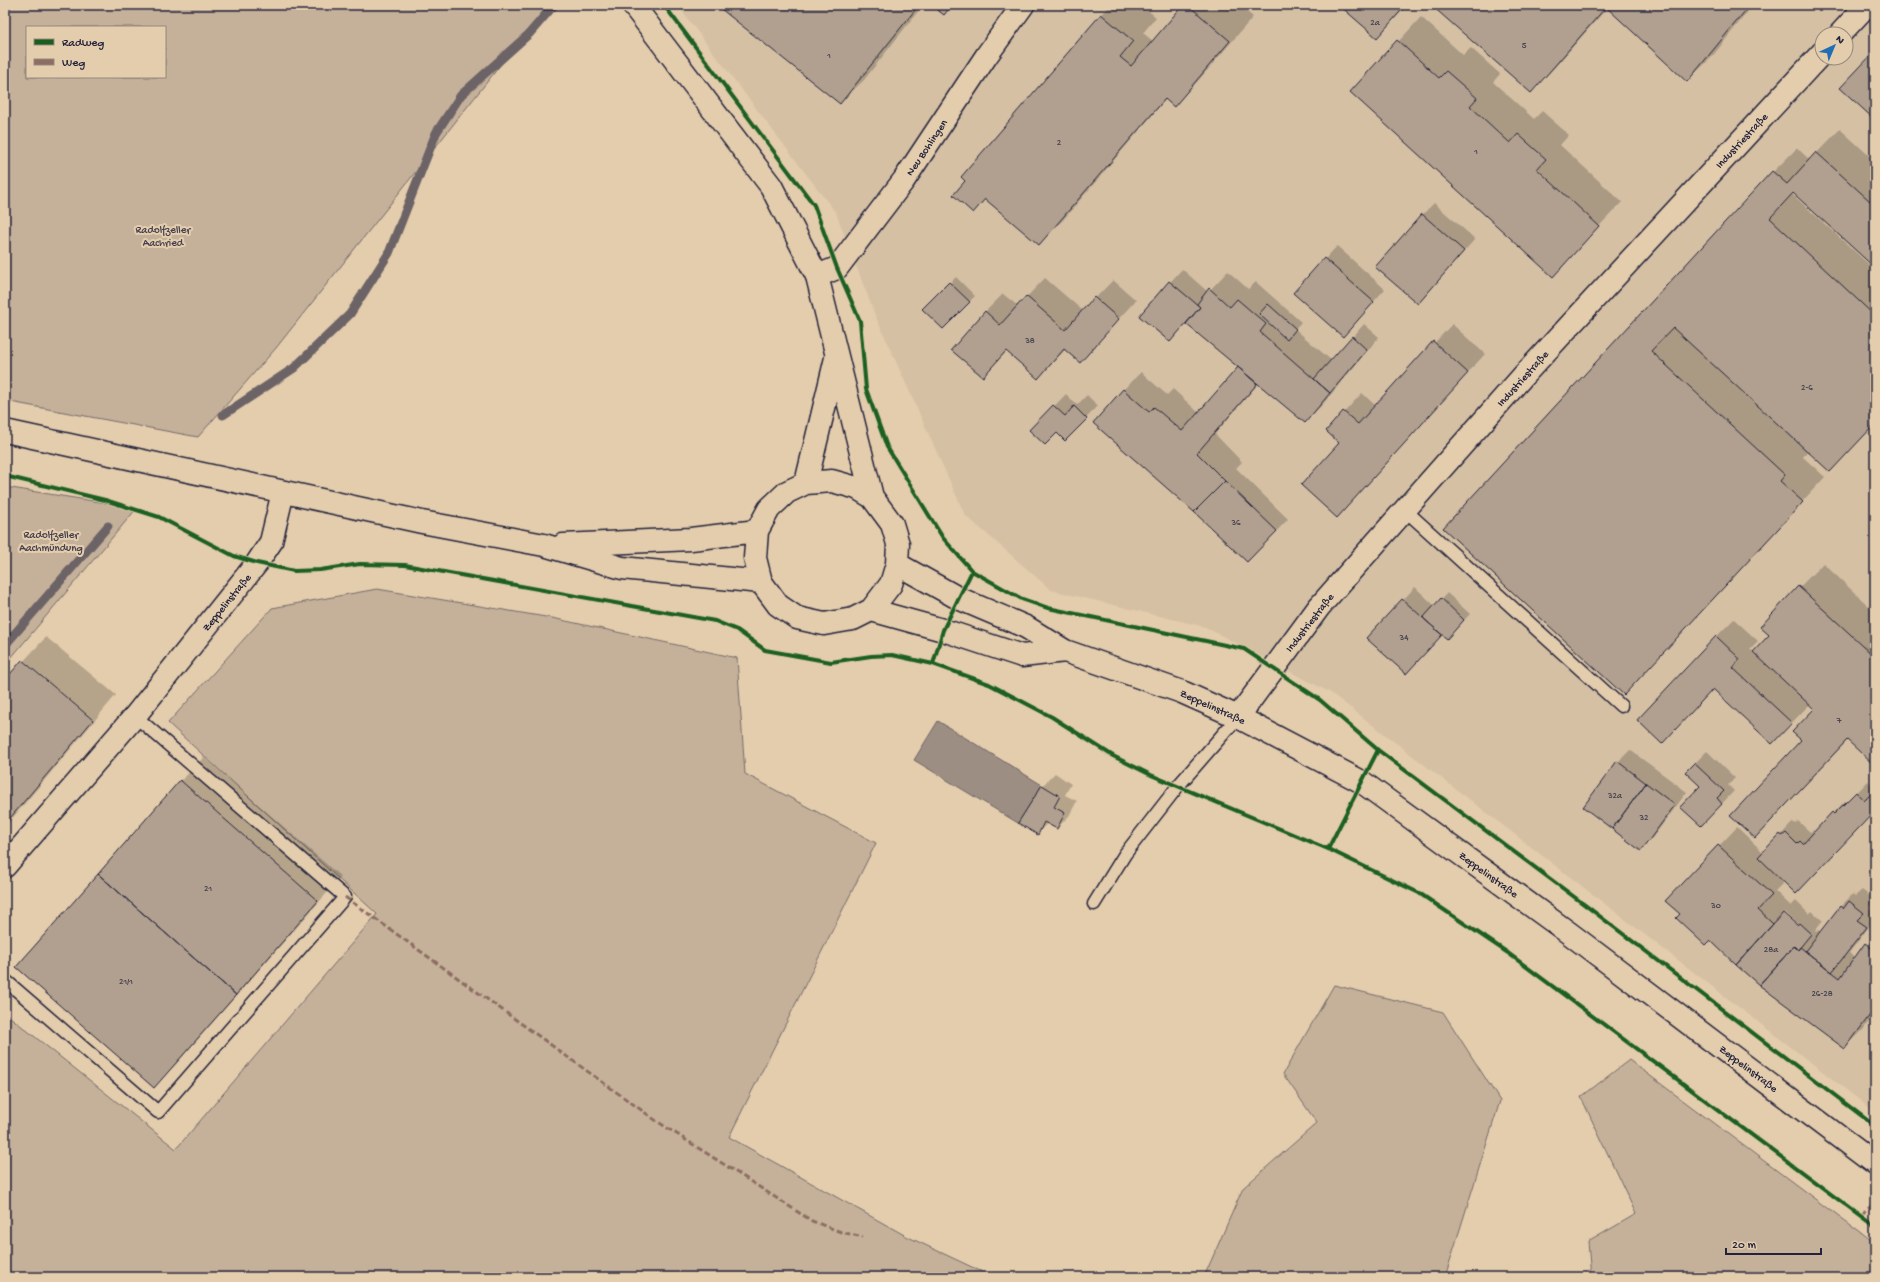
<svg xmlns="http://www.w3.org/2000/svg" width="1880" height="1282" viewBox="0 0 1880 1282" font-family="'Gochi Hand',sans-serif">
<style>
.built{fill:#d5c0a4;fill-rule:evenodd}
.green{fill:#c5b19a;stroke:#746a6a;fill-rule:evenodd}
.water{fill:#9d8e83;stroke:#6c6366}
.shadow{fill:#0003;fill-rule:evenodd}
.lines{fill:none;stroke-linecap:round;stroke-linejoin:round}
.stream{stroke:#6c6366;stroke-width:9}
.building{fill:#b1a08f;stroke:#22223b}
.service-casing{stroke:#22223b;stroke-width:15}
.minor-casing{stroke:#22223b;stroke-width:25}
.secondary-casing{stroke:#22223b;stroke-width:25}
.service{stroke:#e4cdad;stroke-width:12}
.minor{stroke:#e4cdad;stroke-width:22}
.secondary{stroke:#e4cdad;stroke-width:22}
.quiet{stroke:#8d6e63;stroke-width:3;stroke-dasharray:6 3;stroke-linecap:butt}
.cycleway-casing{stroke:#e4cdad;stroke-width:6}
.cycleway{stroke:#1b5e20;stroke-width:4}
.labels{text-anchor:middle;stroke-width:4;stroke-linejoin:round;paint-order:stroke}
.number-label{font-size:9px;fill:#464250}
.street-label{font-size:11px;fill:#22223b;stroke:#e4cdad}
.park-label{font-size:11px;fill:#433f4e;stroke:#e4cdad}
</style>
<rect width="100%" height="100%" fill="#e4cdad"/>
<filter id="ink" filterUnits="userSpaceOnUse"><feTurbulence type="fractalNoise" baseFrequency=".025" numOctaves="2"/><feDisplacementMap in="SourceGraphic" scale="8" xChannelSelector="R" yChannelSelector="G"/><feConvolveMatrix kernelMatrix="1 2 1 2 8 2 1 2 1" color-interpolation-filters="sRGB"/></filter>
<g filter="url(#ink)">
<path class="built" d="M677,5h1198v1107l-544,-419 -126,-66 -154,-37 -86,-75 -90,-200 -39,-102zM1822,34h24v24h-24z"/>
<path class="green" d="M5,5h543l-272,343 -78,89 -193,-36zM27,27h138v50h-138z
M5,487l132,21 -132,157z
M377,589l175,29 185,40 8,116 131,69 -147,294 177,99 87,41h-988v-264l171,136 201,-235 -209,-191 104,-115z
M1334,985l109,27 57,89 -55,176h-241l39,-89 74,-65 -34,-49z
M1629,1060l246,184v33h-284l-3,-35 48,-28 -55,-117z"/>
<path class="water" d="M938,721l104,64 -24,38 -104,-63z"/>
<path class="shadow" d="M718,5h205l-59,75 -24,23z
M1111,5h30l15,12 -13,16 10,8 31,-36h55l14,12 -56,65 -23,24 -8,-7 -103,121 -24,24 -53,-46 -13,14 128,-197z
M1340,5h68l-31,32z
M1433,5h320l-42,53 -24,23 -79,-74 -54,61 -23,23z
M1421,17l42,38 8,-7 29,26 -7,8 41,37 8,-8 27,24 -9,10 62,57 -69,73 -201,-183z
M1840,129l35,32v106l-81,-75 -2,2 83,76v154l-45,47 -22,-21 -5,7 22,20 -201,216 -179,-165 328,-356 24,-24 13,12z
M1434,203l41,36 -57,64 4,-88z
M1337,246l48,43 -42,47 -49,-43z
M1182,269l26,23 20,-21 20,18 8,-7 45,40 -6,7 37,32 32,-37 15,13 -56,67 -18,18 -46,-39 -44,51 27,28 -6,6 52,51 -28,30 -137,-159 18,-18 26,23 6,-6 26,24 40,-46 -53,-44 -16,18 -30,-25z
M956,277l19,19 -32,32 -19,-19z
M1045,278l38,33 30,-31 23,20 -56,61 -14,-12 -28,29 -31,-27 -24,25 2,-64 18,-18 15,12z
M1452,324l33,30 -148,162 4,-73 -14,-12 35,-38 14,13z
M1066,394l11,11 10,-10 11,11 -33,34 -8,-8 -26,-2z
M1823,563l52,49v153l-27,-25 -93,97 48,-97 12,-31 -5,-5 -38,39 -58,-55 -34,36 36,-87 18,-18 24,22 -8,8 4,3 16,-17 -9,-8z
M1415,587l20,19 12,-13 23,21 -17,18 -10,2 -37,39 -38,-35z
M46,637l70,58 -111,132v-146z
M1630,750l57,42 -34,45 -12,12 -23,-87z
M1707,751l28,27 -7,7 6,6 -21,22 -12,-27 -15,-14z
M204,757l137,120 -164,186 -23,24 -136,-120 163,-186z
M1055,773l16,11 -6,11 12,6 -8,15 -12,12 -9,-5 -11,10 -17,-10 23,-38z
M1868,781l7,7v22l-91,72 -9,9 16,15 5,-5 13,13 3,-3 11,10 -8,10 1,1 2,-2 3,2 19,-25 13,-13 2,2 7,-6 13,10 -6,8 6,4v7l-26,34 7,5 19,-23v78l-12,17 -18,18 -86,-64 -92,-83 70,-74 27,26 29,-31 2,2 3,-3 12,11 3,-2 2,2 30,-31 2,2zM1784,912l17,16 -1,1 -17,-15z"/>
<g class="lines">
<path class="stream" d="M223,415l71,-47 56,-54 39,-61 47,-120 25,-38 68,-61 25,-29
M5,645l103,-119"/>
</g>
<path class="building" d="M716,5h203l-79,99z
M931,5h21l-8,10z
M1183,5h5l42,36 -56,66 -9,-8 -126,146 -54,-46 -12,14 -20,-18 12,-14 -4,-4 140,-163 32,27 -13,16 11,9z
M1339,5h67l-29,33z
M1431,5h319l-63,77 -81,-75 -75,86z
M1397,40l42,38 7,-7 31,27 -7,8 40,37 8,-9 28,25 -9,10 62,57 -46,51 -203,-185z
M1875,51v69l-35,-32z
M1816,152l54,49 5,-5v72l-82,-75 -23,25 105,98v108l-45,48 -157,-144 -22,23 134,124 -5,6 23,21 -179,193 -181,-167 329,-357 15,13z
M1422,214l42,37 -46,53 -43,-37z
M1324,258l50,44 -31,35 -50,-44z
M1169,281l31,26 -30,35 -31,-26z
M949,282l21,20 -27,27 -21,-20z
M1209,288l21,19 7,-8 29,25 -6,8 70,61 -25,30 -119,-99 14,-17 -3,-3z
M1026,296l39,34 29,-33 25,22 -39,44 -16,-14 -26,30 -32,-28 -23,26 -32,-27 34,-39 15,14z
M1268,304l28,25 -9,11 -28,-26z
M1352,336l15,14 -37,43 -16,-14z
M1433,341l35,32 -131,145 -36,-33 38,-42 -13,-12 17,-20 15,13z
M1238,367l19,17 -60,69 28,28 -31,31 -101,-89 30,-34 26,23 5,-5 28,24z
M1053,405l12,11 9,-10 13,13 -22,22 -8,-8 -12,12 -16,-15z
M1225,481l52,50 -30,31 -53,-50z
M1798,586l77,71v109l-28,-26 -92,98 -25,-22 71,-76 -9,-8 22,-23 -61,-57 16,-17 -9,-8z
M1441,598l23,22 -17,19 -24,-21z
M1402,599l40,36 -36,39 -40,-36z
M1716,636l24,23 -7,9 59,55 -20,21 -59,-55 -51,55 -25,-24z
M22,660l71,60 -88,104v-144z
M1617,761l29,22 -34,46 -29,-22z
M1694,763l30,28 -7,7 5,6 -21,22 -21,-19 20,-21 -15,-14z
M180,780l138,121 -82,94 -138,-121z
M1646,783l29,22 -34,46 -29,-22z
M1042,785l18,11 -6,11 11,6 -8,16 -13,-7 -6,13 -20,-12z
M1875,790v21l-79,83 -38,-37 22,-23 2,2 4,-3 11,11 3,-3 3,3 29,-32 2,2 22,-22 8,9z
M1718,845l54,50 -14,15 15,14 -37,41 -26,-25 -5,5 -29,-27 4,-4 -15,-13z
M98,874l138,121 -82,93 -138,-121z
M1849,901l15,12 -7,7 10,7 -35,45 -27,-21 35,-45 3,3z
M1783,913l14,12 2,-2 12,11 -13,16 -4,-4 -35,39 -23,-20z
M1865,943l10,8v47l-3,3 3,3v4l-30,41 -86,-64 35,-39 4,4 2,-3 5,4 35,27z"/>
<g class="lines">
<g class="service-casing">
<path id="service" d="M1405,510l216,196
M1094,904l31,-50 53,-68 60,-69
M5,980l153,132 187,-215 -210,-181"/>
</g>
<g class="minor-casing">
<path id="minor" d="M1840,34l27,-29
M817,276l20,-8 67,-88 83,-125 36,-50
M1238,717l81,-110 205,-232 298,-322
M5,866l130,-150 122,-153 14,-21 12,-50"/>
</g>
<g class="secondary-casing">
<path id="secondary" d="M633,5l138,181 46,90 55,221
M5,431l417,91 122,23 78,23 139,14 17,23 19,13 27,6 29,-5 18,-9 20,-26 6,-20 1,-20 -6,-20 -20,-27 -15,-9 -25,-7 -26,2 -19,9 -18,17 -12,22 -2,27 6,24
M806,483l30,-125
M563,545l128,-6 66,-8
M897,564l61,34 68,29 39,24 117,41 56,25 124,65 207,151 306,231
M871,610l72,20 79,26 43,-5"/>
</g>
<use href="#service" class="service"/>
<use href="#minor" class="minor"/>
<use href="#secondary" class="secondary"/>
<path class="quiet" d="M345,897l313,225 154,99 29,11 22,5
M1863,1217l12,-17"/>
<g class="cycleway-casing">
<path id="cycleway" d="M664,5l150,200 23,63 23,53 6,68 21,58 56,91 29,33 50,28 26,9 196,41 76,51 58,50 211,158 286,218
M5,476l100,24 54,17 75,39 23,7 37,8 26,-1 40,-6 45,1 310,56 22,9 28,20 66,12 40,-6 21,-1 41,9 56,20 63,33 61,39 38,19 177,74 91,44 89,60 367,274
M933,664l10,-34 29,-59
M1328,849l50,-99"/>
</g>
<use href="#cycleway" class="cycleway"/>
</g>
</g>
<g class="labels">
<g class="number-label">
<text x="1375" y="25">2a</text>
<text x="1524" y="48">5</text>
<text x="829" y="58">1</text>
<text x="1059" y="145">2</text>
<text x="1476" y="154">1</text>
<text x="1030" y="343">38</text>
<text x="1807" y="390">2-6</text>
<text x="1236" y="525">36</text>
<text x="1404" y="640">34</text>
<text x="1839" y="723">7</text>
<text x="1615" y="798">32a</text>
<text x="1644" y="820">32</text>
<text x="208" y="891">21</text>
<text x="1716" y="908">30</text>
<text x="1771" y="952">28a</text>
<text x="126" y="984">21/1</text>
<text x="1822" y="996">26-28</text>
</g>
<g class="street-label">
<text transform="translate(1741 140) rotate(-47)" y="4">Industriestraße</text>
<text transform="translate(926 147) rotate(-56)" y="4">Neu Bohlingen</text>
<text transform="translate(1522 378) rotate(-48)" y="4">Industriestraße</text>
<text transform="translate(226 602) rotate(-51)" y="4">Zeppelinstraße</text>
<text transform="translate(1309 622) rotate(-52)" y="4">Industriestraße</text>
<text transform="translate(1213 706) rotate(24)" y="4">Zeppelinstraße</text>
<text transform="translate(1489 874) rotate(36)" y="4">Zeppelinstraße</text>
<text transform="translate(1749 1068) rotate(37)" y="4">Zeppelinstraße</text>
</g>
<g class="park-label">
<text x="163" y="233">Radolfzeller<tspan x="163" dy="13">Aachried</tspan></text>
<text x="51" y="538">Radolfzeller<tspan x="51" dy="13">Aachmündung</tspan></text>
</g>
</g>
<rect width="1880" height="1282" fill="none" stroke="#e4cdad" stroke-width="20"/>
<rect x="10" y="10" width="1860" height="1262" fill="none" stroke="#22223b" stroke-width="1.5" filter="url(#ink)"/>
<rect x="26" y="26" width="140" height="52" fill="#e4cdad" stroke="#96897f"/>
<rect x="34" y="39" width="20" height="6" fill="#1b5e20" stroke="#96897f"/>
<text x="62" y="46" font-size="12" fill="#22223b">Radweg</text>
<rect x="34" y="59" width="20" height="6" fill="#8d6e63" stroke="#96897f"/>
<text x="62" y="66" font-size="12" fill="#22223b">Weg</text>
<g transform="translate(1834 46) rotate(44)"><circle r="19" fill="#e4cdad" stroke="#96897f"/>
<path d="M0-3L7 15L0 10L-7 15Z" fill="#1f6fb2"/>
<text y="-6" font-size="11" font-weight="bold" text-anchor="middle" fill="#22223b">N</text>
</g>
<path d="M1726 1248v6h95v-6" fill="none" stroke="#22223b" stroke-width="2"/>
<text x="1732" y="1248" font-size="12" fill="#22223b" stroke="#e4cdad" stroke-width="3" paint-order="stroke">20 m</text>
</svg>
